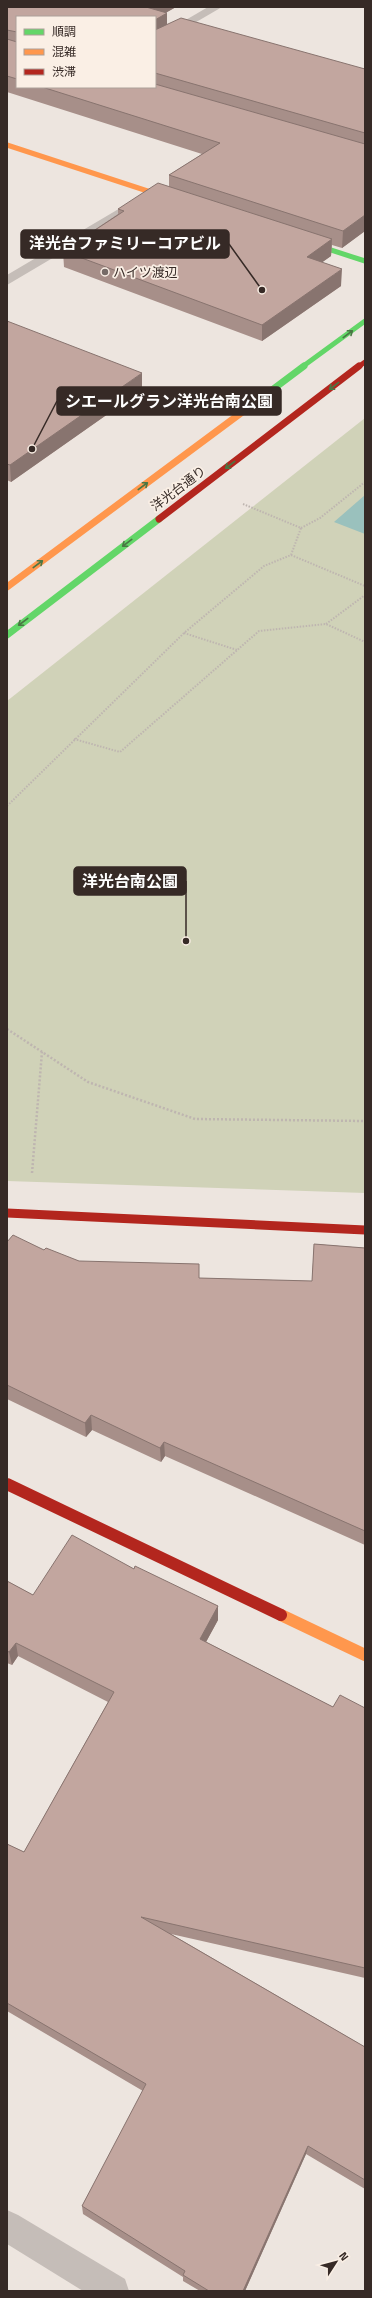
<svg xmlns="http://www.w3.org/2000/svg" width="372" height="2298" viewBox="0 0 372 2298" font-family="'Titillium Web','Noto Sans JP',sans-serif">
<style>
.green{fill:#d0d2b8}
.water{fill:#9ac1bd}
.lines{fill:none;stroke-linecap:round;stroke-linejoin:round}
.path-far1{stroke:#beb5b0;stroke-width:2;stroke-dasharray:1.5 1.5;stroke-linecap:butt}
.path{stroke:#beb5b0;stroke-width:2.5;stroke-dasharray:2 2;stroke-linecap:butt}
.lane{fill:#c5bdb8;fill-rule:evenodd}
.street{fill:#c5bdb8;fill-rule:evenodd}
.fast-far1{stroke:#63d668;stroke-width:5}
.fast{stroke:#63d668;stroke-width:7}
.slow-far2{stroke:#ff974d;stroke-width:5}
.slow-far1{stroke:#ff974d;stroke-width:7}
.slow{stroke:#ff974d;stroke-width:12}
.jam-far3{stroke:#b3261e;stroke-width:5}
.jam-far2{stroke:#b3261e;stroke-width:7}
.jam-far1{stroke:#b3261e;stroke-width:9}
.jam{stroke:#b3261e;stroke-width:12}
.wall{fill:#a78f89;fill-rule:evenodd}
.shaded-wall{fill:#88746f}
.building{fill:#c2a69f;stroke:#88746f}
.oneway{stroke:#4a7744}
.poi-dot{fill:#766b67;stroke:#faefe5;stroke-width:1.5}
.labels{text-anchor:middle;stroke-width:3.5;stroke-linejoin:round;paint-order:stroke}
.far-poi-label{font-size:13px;fill:#362a26;stroke:#faefe5;text-anchor:start}
.far-street-label{font-size:13px;fill:#362a26;stroke:#faefe5}
.leader{fill:none;stroke:#362a26;stroke-width:1.5}
.callout-dot{fill:#362a26;stroke:#faefe5;stroke-width:1.5}
.callout{fill:#362a26;stroke:#362a26;stroke-width:1.5}
.callout-label{font-size:16px;text-anchor:middle;font-weight:bold;fill:#fff}
</style>
<rect width="100%" height="100%" fill="#ede5df"/>
<path class="green" d="M365,418v775l-358,-12v-480z"/>
<path class="water" d="M365,495v39l-31,-12z"/>
<g class="lines">
<path class="path-far1" d="M243,504l58,24 -10,27
M301,528l19,-10 45,-36
M326,624l39,-29
M184,633l53,17
M74,739l46,13 139,-121 67,-7 39,18
M7,806l177,-173 80,-67 27,-11 74,31"/>
<path class="path" d="M7,1029l81,53 107,37 170,2
M32,1173l10,-121"/>
<path class="lane" d="M208,7h14l-67,39v-8z"/>
<path class="street" d="M144,194l5,1 2,3 -2,3 -142,84v-10z
M7,2210l11,5 107,64 4,12h-46l-76,-47z"/>
<path class="fast-far1" d="M303,241l62,20
M302,367l63,-46"/>
<path class="fast" d="M272,390l32,-24
M7,635l152,-116"/>
<path class="slow-far2" d="M7,145l168,55"/>
<path class="slow-far1" d="M7,587l265,-197"/>
<path class="slow" d="M281,1615l84,40"/>
<path class="jam-far3" d="M358,367l7,-5"/>
<path class="jam-far2" d="M159,519l200,-153"/>
<path class="jam-far1" d="M7,1213l358,17"/>
<path class="jam" d="M7,1484l274,131"/>
</g>
<path class="wall" d="M7,7h169l-11,6 2,11 198,45v162l-23,17 -10,-3 -1,11 -9,6 19,24 -79,55 -198,-74 -1,-16 55,-37v-5l51,-22v-12l33,-21 -195,-62zM17,17h138v70h-138z
M7,321l135,69 -131,92 -4,-2z
M7,1242l37,8 35,11 120,17 113,3 2,-37 51,4v297l-200,-89 -4,6 -69,-32 -6,7 -79,-38z
M134,1569l84,37v14l-12,22 127,65 32,1v270l-194,-44 194,113v142l-59,-35 -61,137h-45l-17,-10v-4l-100,-63 -1,-8 61,-115 -136,-80v-167l17,8 84,-150 -90,-46 -6,9 -5,-2v-82l26,14z"/>
<path class="shaded-wall" d="M147,7h29l-21,12 -9,-2z
M167,13v16l-12,7v-16z
M365,215v16l-23,17 1,-17z
M332,239l-1,17 -25,18 1,-17z
M342,269l-1,17 -79,55v-16z
M142,373v17l-131,92 -1,-17z
M91,1415l1,15 -6,7 -1,-14z
M164,1442l1,14 -4,6 -1,-14z
M218,1606v14l-18,33v-14z
M16,1643l2,13 -6,9 -3,-13z
M308,2146l-2,8 -61,137h-2z"/>
<path class="building" d="M7,7h140h-1l21,6 -12,7v-3h-138v15l-10,-2z
M181,18l184,51v64l-210,-60v-43z
M17,37v42l-10,-3v-37l10,3z
M155,84l210,60v71l-22,16 -174,-56 51,-32 -178,-56h113z
M158,183l174,56 -25,18 35,12 -80,56 -199,-74 61,-40 -6,-2z
M7,321l135,52 -132,92 -3,-1z
M13,1235l31,15 2,-2 33,13 120,3v14l113,3 2,-37 51,4v283l-201,-89 -4,6 -69,-33 -6,8 -78,-38v-143z
M72,1535l62,34 1,-3 83,40 -18,33 133,68 7,-12 25,13v260l-224,-51 224,130v133l-57,-34 -65,145h-34l-26,-16 2,-4 -103,-65 64,-122 -139,-81v-159l17,8 90,-160 -98,-49 -7,9 -2,-1v-70l26,14z"/>
<defs><path id="oneway-shaft" d="M-6 0H5M1.5-3L5.5 0L1.5 3" fill="none" stroke-width="1.6" stroke-linecap="round" stroke-linejoin="round"/></defs>
<g class="oneway">
<use href="#oneway-shaft" transform="translate(348 334) rotate(-37)"/>
<use href="#oneway-shaft" transform="translate(334 386) rotate(143)"/>
<use href="#oneway-shaft" transform="translate(230 465) rotate(143)"/>
<use href="#oneway-shaft" transform="translate(143 486) rotate(-37)"/>
<use href="#oneway-shaft" transform="translate(127 543) rotate(143)"/>
<use href="#oneway-shaft" transform="translate(38 564) rotate(-37)"/>
<use href="#oneway-shaft" transform="translate(23 622) rotate(143)"/>
</g>
<circle class="poi-dot" cx="105" cy="272" r="4"/>
<g class="labels">
<g class="far-poi-label">
<text x="113" y="277">ハイツ渡辺</text>
</g>
<g class="far-street-label">
<text transform="translate(178 488) rotate(-37)" y="5">洋光台通り</text>
</g>
</g>
<path class="leader" d="M262 290L229 244M32 449L57 401M186 941L186 881"/>
<g class="callout-dot">
<circle cx="262" cy="290" r="4"/>
<circle cx="32" cy="449" r="4"/>
<circle cx="186" cy="941" r="4"/>
</g>
<g class="callout">
<rect x="21" y="230" width="208" height="28" rx="4"/>
<rect x="57" y="387" width="224" height="28" rx="4"/>
<rect x="74" y="867" width="112" height="28" rx="4"/>
</g>
<g class="callout-label">
<text x="125" y="249">洋光台ファミリーコアビル</text>
<text x="169" y="407">シエールグラン洋光台南公園</text>
<text x="130" y="887">洋光台南公園</text>
</g>
<rect width="372" height="2298" fill="none" stroke="#362a26" stroke-width="16"/>
<rect x="16" y="16" width="140" height="72" fill="#faefe5" stroke="#aca099"/>
<rect x="24" y="29" width="20" height="6" fill="#63d668" stroke="#aca099"/>
<text x="52" y="36" font-size="12" fill="#362a26">順調</text>
<rect x="24" y="49" width="20" height="6" fill="#ff974d" stroke="#aca099"/>
<text x="52" y="56" font-size="12" fill="#362a26">混雑</text>
<rect x="24" y="69" width="20" height="6" fill="#b3261e" stroke="#aca099"/>
<text x="52" y="76" font-size="12" fill="#362a26">渋滞</text>
<g transform="translate(336 2262) rotate(54)" stroke="#faefe5" stroke-width="3" paint-order="stroke">
<path d="M0-3L7 15L0 10L-7 15Z" fill="#362a26"/>
<text y="-6" font-size="11" font-weight="bold" text-anchor="middle" fill="#362a26">N</text>
</g>
</svg>
